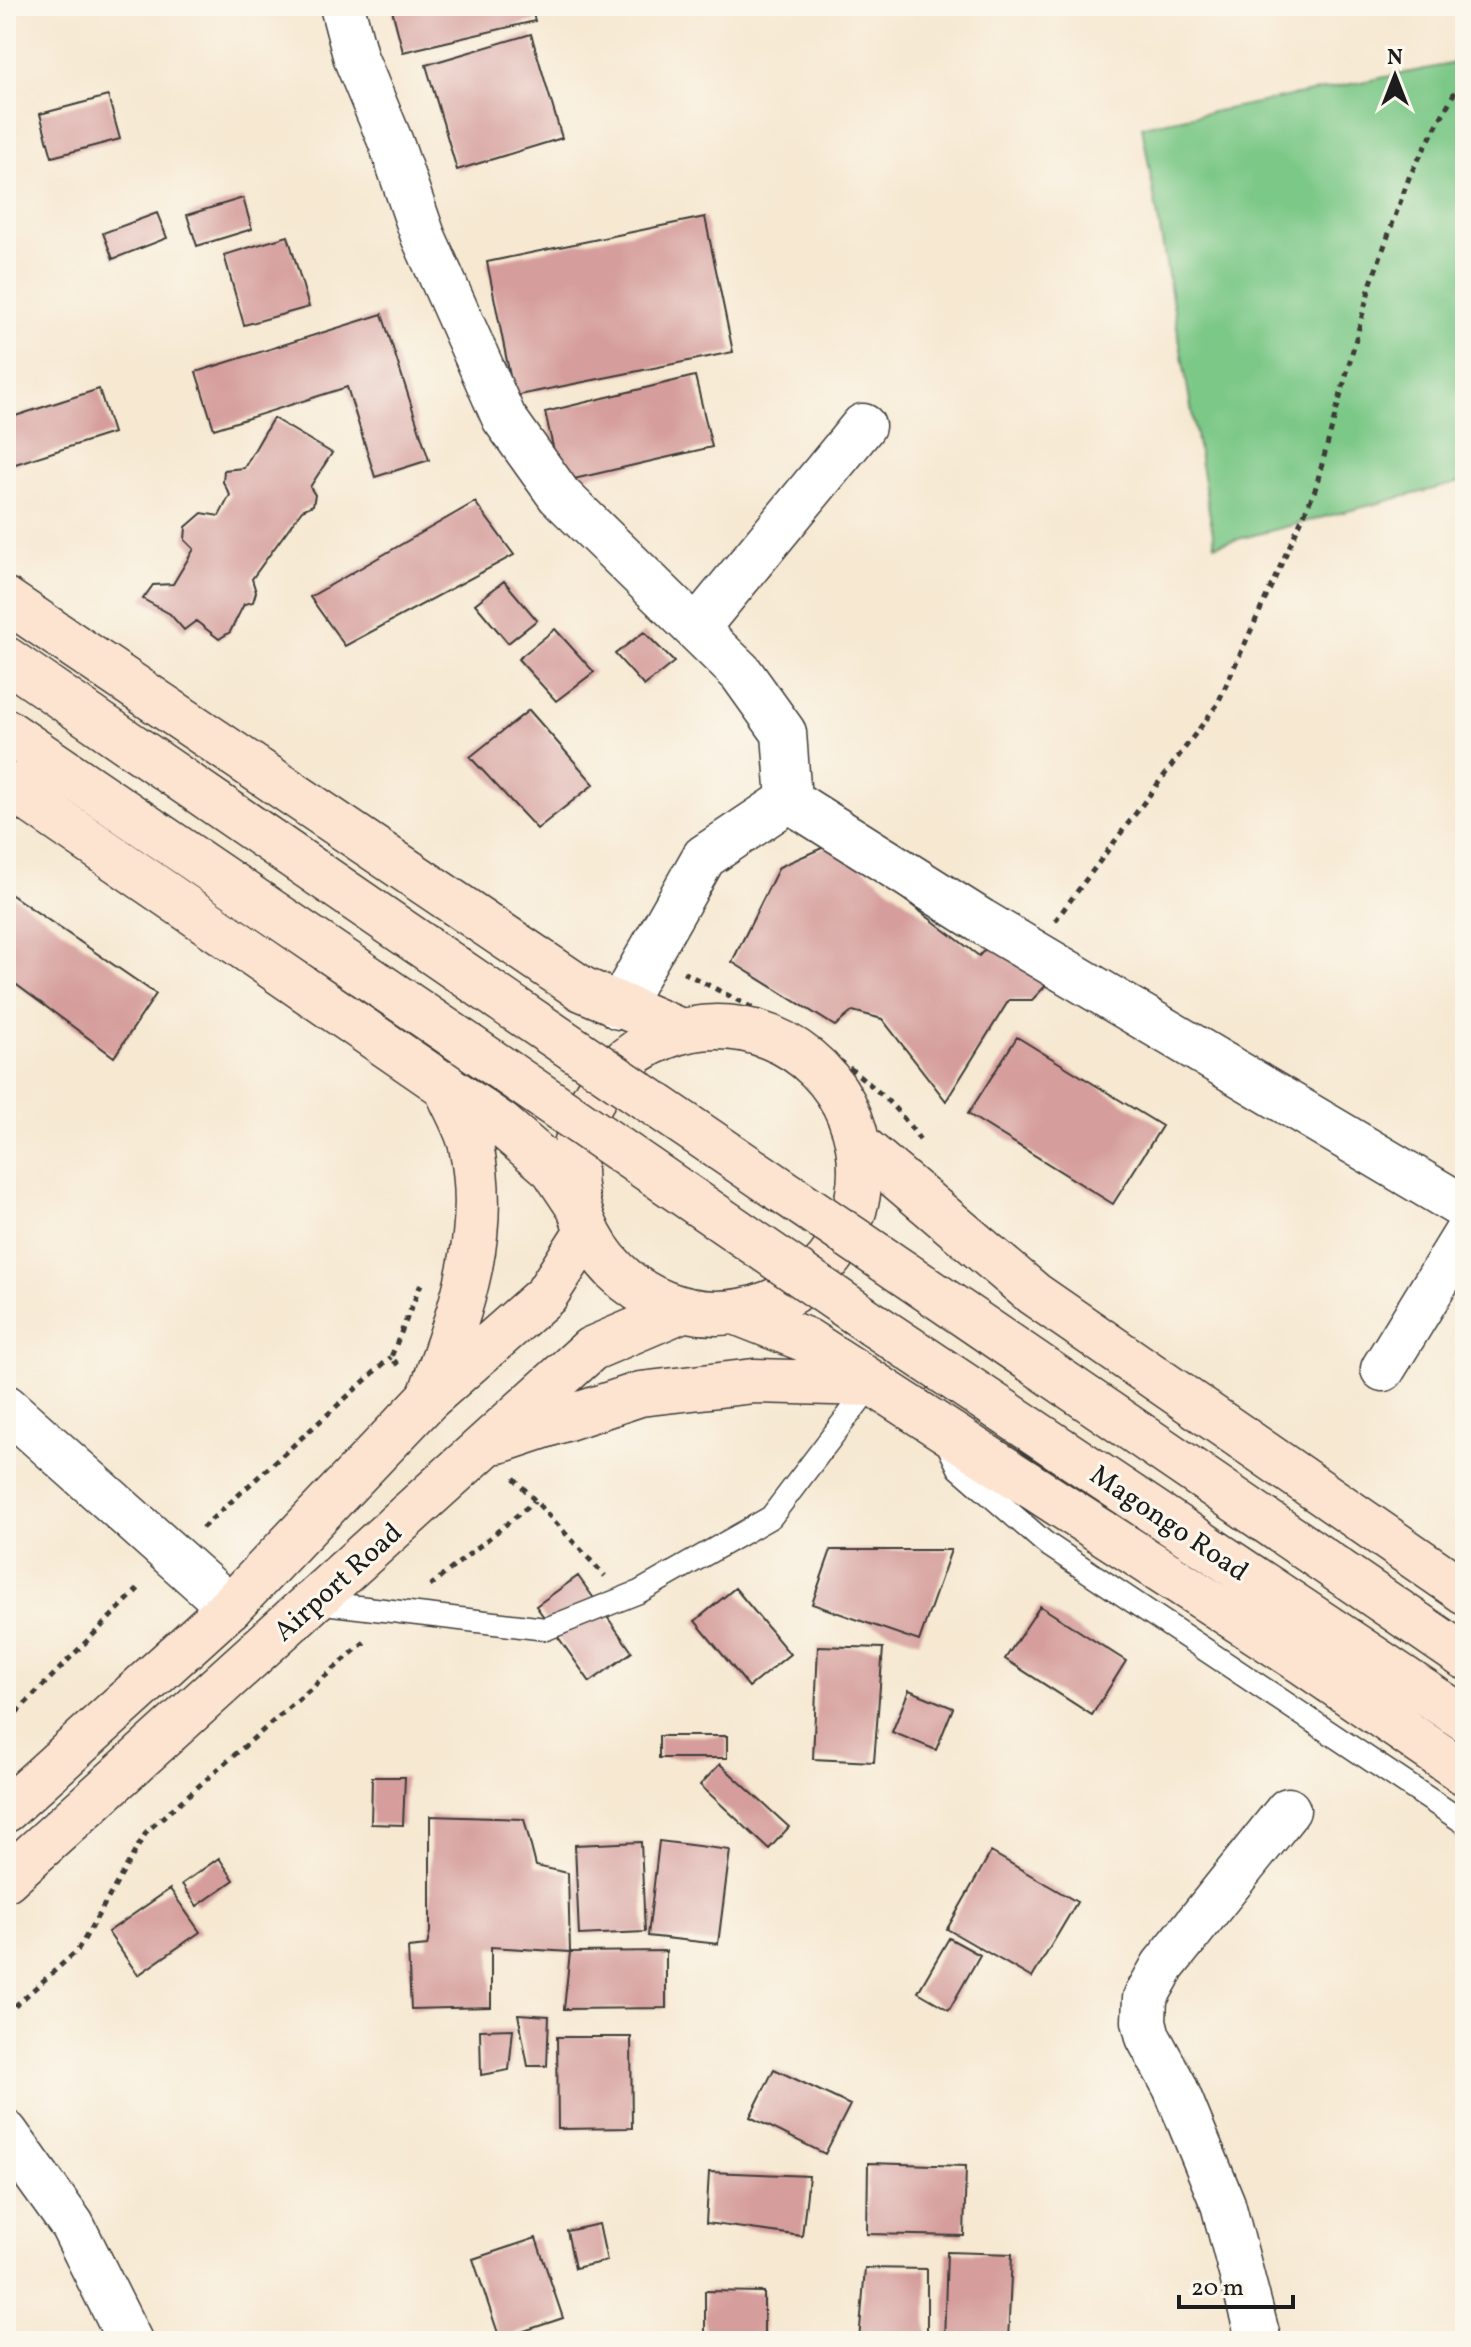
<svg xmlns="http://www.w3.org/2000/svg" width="1471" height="2347" viewBox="0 0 1471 2347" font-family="Vollkorn,serif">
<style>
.green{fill:#7bc887;stroke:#4c7252;stroke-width:2}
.building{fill:#d59e9c}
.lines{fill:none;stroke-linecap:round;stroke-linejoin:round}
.service-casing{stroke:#3d3b37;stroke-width:25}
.minor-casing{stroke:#3d3b37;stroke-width:47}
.secondary-casing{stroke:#3d3b37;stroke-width:47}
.path{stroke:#3d3b37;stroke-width:5;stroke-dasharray:6 6;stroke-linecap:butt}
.service{stroke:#fff;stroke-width:22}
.minor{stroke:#fff;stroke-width:44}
.secondary{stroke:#fde4d1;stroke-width:44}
.secondary-bridge-casing{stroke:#3d3b37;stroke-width:47;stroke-linecap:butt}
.secondary-bridge{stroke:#fde4d1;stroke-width:44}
.labels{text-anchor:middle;stroke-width:6;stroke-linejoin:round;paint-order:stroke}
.street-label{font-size:28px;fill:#1c1c1c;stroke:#fbf7ec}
</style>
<rect width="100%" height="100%" fill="#fbf7ec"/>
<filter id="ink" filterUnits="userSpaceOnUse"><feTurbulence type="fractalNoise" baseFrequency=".0125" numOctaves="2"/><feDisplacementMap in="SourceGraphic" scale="16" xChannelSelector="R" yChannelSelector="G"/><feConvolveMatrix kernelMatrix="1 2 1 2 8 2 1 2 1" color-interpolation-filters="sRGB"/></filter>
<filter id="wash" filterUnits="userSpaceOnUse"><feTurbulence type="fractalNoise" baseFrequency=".006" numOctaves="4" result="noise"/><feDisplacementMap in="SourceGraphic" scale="32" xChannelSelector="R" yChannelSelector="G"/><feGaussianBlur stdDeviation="1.8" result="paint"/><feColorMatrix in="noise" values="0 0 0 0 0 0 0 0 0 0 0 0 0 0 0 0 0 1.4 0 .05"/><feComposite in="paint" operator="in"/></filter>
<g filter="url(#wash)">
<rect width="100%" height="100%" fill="#f6e8d1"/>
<path class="green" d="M1465,61v420l-250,64 -73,-419z"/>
<g id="blocks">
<path class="building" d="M391,6h140l4,15 -132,31z
M531,34l31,104 -105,32 -31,-105z
M108,96l12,43 -68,18 -12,-43z
M243,198l9,31 -55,17 -10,-31z
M157,213l10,25 -54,21 -10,-26z
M705,217l28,135 -219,44 -27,-134z
M288,236l21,71 -65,18 -20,-70z
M382,314l47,146 -54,17 -28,-90 -133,42 -18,-57z
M695,376l17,71 -151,35 -16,-70z
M99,389l14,44 -107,34v-48z
M273,418l59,35 -22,34 5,8 -2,10 -11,5 -50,69 4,13 -3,10 -9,2 -14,28 -11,7 -23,-18 -12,9 -14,-16 -27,-15 10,-14 20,-1 21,-35 -9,-9 1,-13 16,-14 17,3 11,-21 -7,-13 1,-12 20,-2z
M475,502l39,53 -169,91 -35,-49z
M504,581l33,39 -29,23 -33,-39z
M555,629l39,43 -38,29 -38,-42z
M644,632l30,30 -30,24 -29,-32z
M529,710l65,74 -57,45 -67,-72z
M831,844l148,112 12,-13 63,34 -22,23h-23l-63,101 -64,-82 -29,-8 -18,15 -103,-64 47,-95z
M6,891l150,103 -42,63 -108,-80z
M1017,1037l145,89 -49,78 -145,-90z
M831,1550h120l-32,91 -107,-37z
M578,1576l54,76 -42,30 -54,-76z
M735,1588l55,66 -41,33 -54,-66z
M1040,1606l86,55 -34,54 -87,-56z
M818,1646l65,2 -9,114 -61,-3z
M909,1690l44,18 -17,42 -44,-18z
M659,1736h68v22h-68z
M720,1764l69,63 -20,22 -69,-64z
M372,1777h33l-2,48 -32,-1z
M430,1816l94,3 12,47 32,7 2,79 96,-1v57l-102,1 6,-57 -79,-5v60l-80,2 -3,-61 19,-2 3,-14z
M659,1841l71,9 -12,94 -70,-8z
M641,1842l4,90 -66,3 -4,-90z
M991,1852l86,50 -45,76 -85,-49z
M219,1858l15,22 -37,26 -15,-22z
M170,1889l30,43 -62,43 -30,-43z
M949,1938l31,17 -31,55 -31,-18z
M518,2014l31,2 -2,50h-19z
M513,2029l-4,41 -28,5 -1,-45z
M557,2037h74l1,91 -74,1z
M774,2069l76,36 -25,49 -75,-37z
M868,2163l98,3 -2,70 -97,-2z
M709,2172l100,4 -7,60 -96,-13z
M599,2224l8,37 -32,7 -8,-37z
M536,2238l27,80 -63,21 -27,-80z
M947,2252l65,2 -4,87h-64z
M865,2268l62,1v72h-68z
M705,2291l59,1v49h-59z"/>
</g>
</g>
<g filter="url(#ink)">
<use href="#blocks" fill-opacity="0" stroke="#3d3b37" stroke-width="2"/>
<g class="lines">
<g class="service-casing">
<path id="service" d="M945,1439l14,29 85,74 421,281
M315,1602l231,27 93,-37 132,-75 101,-133"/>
</g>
<g class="minor-casing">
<path id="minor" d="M342,6l14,53 35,84 32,93 81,182 55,77 182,178 43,60 5,67 -85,57 -85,150
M696,629l167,-203
M789,800l192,121 484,287
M1383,1369l82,-134
M6,1407l224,200
M6,2133l66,92 58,116
M1259,2341l-36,-137 -48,-117 -27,-50 -4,-16 1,-23 18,-32 125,-156"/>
</g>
<g class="secondary-casing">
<path id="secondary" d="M6,600l576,389 99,42
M6,659l509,350
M6,731l460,313
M6,784l496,341 51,44 24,36
M574 1170a143 143 0 1 1 286 0a143 143 0 1 1-286 0Z
M859,1145l175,149 431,298
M905,1274l560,383
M735,1312l71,28 498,323 161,110
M874,1325l591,394
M431,1393c29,-81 59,-159 40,-247 -5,-21 -19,-43 -27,-63
M499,1441l141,-47 114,-13 118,3
M6,1810l224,-203 198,-208 118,-104 41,-64
M6,1879l585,-530 94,-40"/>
</g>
<path class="path" d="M1055,921l162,-216 98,-215 56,-207 39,-108 55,-102
M683,972c84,44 183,88 237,168
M398,1365l-7,-8 30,-73
M514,1478l91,98
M202,1528l189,-171
M430,1586l105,-85
M6,1718l7,-2 129,-131
M6,2014l72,-64 69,-119 221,-192"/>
<use href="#service" class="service"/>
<use href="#minor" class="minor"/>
<use href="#secondary" class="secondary"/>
<g class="secondary-bridge-casing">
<path id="secondary-bridge" d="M515,1009l390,265
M466,1044l408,281"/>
</g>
<use href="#secondary-bridge" class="secondary-bridge"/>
</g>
</g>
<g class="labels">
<g class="street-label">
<text transform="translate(1170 1522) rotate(34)" y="10">Magongo Road</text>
<text transform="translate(337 1581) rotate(-42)" y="10">Airport Road</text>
</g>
</g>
<rect width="1471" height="2347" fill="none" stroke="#fbf7ec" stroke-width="32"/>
<g transform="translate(1395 76)" stroke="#fbf7ec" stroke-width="6" paint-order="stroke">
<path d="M0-6L14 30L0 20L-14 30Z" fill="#1c1c1c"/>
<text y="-12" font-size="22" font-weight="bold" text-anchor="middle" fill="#1c1c1c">N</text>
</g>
<path d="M1179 2295v12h114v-12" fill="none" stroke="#1c1c1c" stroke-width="4"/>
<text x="1191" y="2295" font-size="24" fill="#1c1c1c" stroke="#fbf7ec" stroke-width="6" paint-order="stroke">20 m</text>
</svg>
